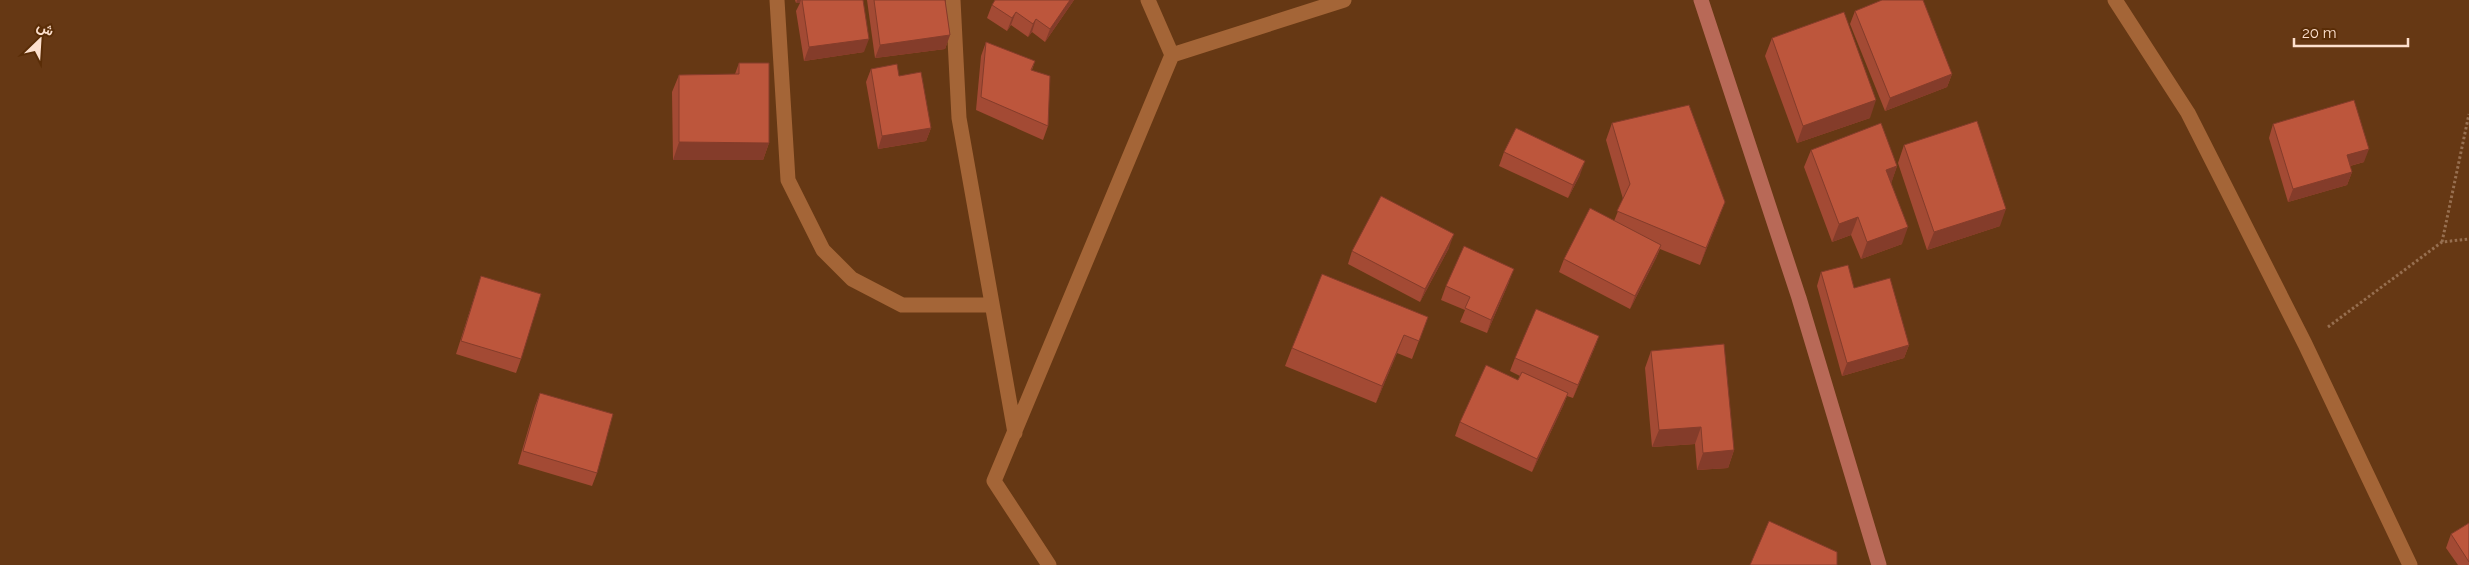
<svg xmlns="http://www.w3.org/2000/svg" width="2469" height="565" viewBox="0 0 2469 565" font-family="Raleway,Vazirmatn,sans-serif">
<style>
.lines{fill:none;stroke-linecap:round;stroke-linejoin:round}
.path{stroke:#976f50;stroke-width:3;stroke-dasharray:2.5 2.5;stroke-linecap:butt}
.minor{stroke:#a46537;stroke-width:15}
.secondary{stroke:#b86957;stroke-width:15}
.wall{fill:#a34a34}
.shaded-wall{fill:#843c2a}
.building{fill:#bd563c;stroke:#843c2a}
</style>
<rect width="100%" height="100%" fill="#663814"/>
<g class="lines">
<path class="path" d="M2442,242l27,-128
M2328,327l114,-85 27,-3"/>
<path class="minor" d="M777,0l11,180 35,70 29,29 50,26h90
M953,0l6,118 56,315
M1148,0l24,55
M2115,0l73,113 117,231 105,221
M1049,565l-55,-84 178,-426 172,-55"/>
<path class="secondary" d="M1701,0l98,298 80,267"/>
</g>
<path class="wall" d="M795,0h68l1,52 -60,9 -8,-50 4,-8h-4z
M867,0h78l5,35 -5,14 -70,9z
M1074,0l-29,42 -13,-10 -4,5 -17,-12 -4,6 -20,-13 5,-13z
M1855,11l97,63 -5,13 -62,24 -35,-87z
M1772,38l98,80 -73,25 -32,-87z
M986,42l49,19 -3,9 16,56 -5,14 -67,-30 5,-54z
M739,63l30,80 -6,17h-90l-1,-68 7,-17 56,-1z
M871,69l28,7 32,52 -5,13 -48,8 -12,-67z
M1612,123l106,97 -18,45 -40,-16 -4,9 -26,51 -71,-37 5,-13 50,-38 9,-22 -17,-59z
M2273,124l91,38 -14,4 2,6 -5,13 -59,17 -19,-64z
M1904,145l96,81 -73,24 -29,-87z
M1811,150l86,16 -6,17 11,61 -41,15 -10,-24 -19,7 -28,-75z
M1504,152l76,23 -12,23 -69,-32z
M1449,248l-29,54 -72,-38 4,-13z
M1821,272l33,16 55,57 -5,13 -62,18 -25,-90z
M481,276l40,83 -5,14 -60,-19z
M1509,282l-22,51 -27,-11 5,-12 -24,-10 5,-14z
M1428,317l-16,42 -15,-6 -21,50 -91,-37 7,-18z
M1599,336l-5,13 -21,49 -6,-2 -4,10 -31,66 -77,-36 5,-14 58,-42 2,-4 -10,-5 5,-13z
M1651,351l83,99 -6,18 -31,2 -2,-26 -43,3 -7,-79z
M540,393l57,80 -5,13 -74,-22 17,-58z
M2469,523v42h-11l-12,-17 5,-14z"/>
<path class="shaded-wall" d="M797,0h4l-1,3h-4z
M1070,0h4l-29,42 5,-13z
M1016,12l-5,13 -4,6 5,-13z
M1036,19l-4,13 -4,5 5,-13z
M950,35l-5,14 -70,9 5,-13z
M869,39l-5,13 -60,9 5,-14z
M1952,74l-5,13 -62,24 5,-13z
M1876,100l-6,18 -73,25 6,-17z
M931,128l-5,13 -48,8 4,-13z
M679,142l90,1 -6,17h-90z
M2369,149l-5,13 -22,6 5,-13z
M1585,161l-5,14 -12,23 5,-13z
M1897,166l-6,18 -5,-14z
M2352,172l-5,13 -59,17 5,-13z
M1725,202l-7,18 -18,45 6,-17z
M2006,209l-6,17 -73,24 7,-18z
M1858,217l-7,18 -19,7 7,-18z
M1908,227l-6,17 -41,15 6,-17z
M1454,234l-5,14 -29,54 5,-13z
M1661,245l-5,13 -26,51 5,-13z
M1514,269l-5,13 -22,51 4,-13z
M1404,335l-7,18 -21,50 6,-17z
M1599,336l-5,13 -21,49 5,-13z
M1909,345l-5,13 -62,18 5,-13z
M1568,393l-5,13 -31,66 5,-13z
M1701,427l-6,17 -43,3 7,-17z
M1734,450l-6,18 -31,2 6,-17z"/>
<path class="building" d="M802,0h61l6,39 -60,8z
M874,0h71l5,35 -70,10z
M995,0h75l-20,29 -14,-10 -3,5 -17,-12 -4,6 -20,-13z
M1882,0h41l29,74 -62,24 -35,-87z
M1844,12l32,88 -73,26 -31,-88z
M986,42l49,19 -4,9 19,6 -2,50 -67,-29z
M739,63h30v80l-90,-1v-67l60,-1z
M897,64l2,12 22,-4 10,56 -49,8 -11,-67z
M2354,100l15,49 -22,6 5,17 -59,17 -20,-65z
M1689,105l36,97 -19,46 -89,-37 13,-27 -18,-61z
M1977,121l29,88 -72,23 -30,-87z
M1881,123l16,43 -11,4 22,57 -41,15 -9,-25 -19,7 -28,-74z
M1516,128l69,33 -12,24 -69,-33z
M1381,196l73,38 -29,55 -73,-38z
M1590,208l71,37 -26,51 -71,-37z
M1464,246l50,23 -23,51 -26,-12 5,-11 -24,-11z
M1848,265l6,23 36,-10 19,67 -62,18 -26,-91z
M1322,274l106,43 -9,24 -15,-6 -22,51 -90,-38z
M481,276l60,18 -20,65 -60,-18z
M1536,309l63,27 -21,49 -63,-27z
M1724,344l10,106 -31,3 -2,-26 -42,3 -8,-79z
M1486,365l32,15 4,-8 46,21 -31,66 -77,-37z
M540,393l73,21 -16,59 -74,-22z
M1769,521l68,31v13h-87z
M2469,523v39l-18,-28z"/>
<g transform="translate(40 40) rotate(25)" stroke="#5a2d07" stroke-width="4" paint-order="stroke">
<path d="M0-4L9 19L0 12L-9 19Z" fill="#fde0ce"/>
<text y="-8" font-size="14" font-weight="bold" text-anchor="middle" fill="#fde0ce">ش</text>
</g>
<path d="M2294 38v8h114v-8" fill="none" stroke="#fde0ce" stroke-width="2.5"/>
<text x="2302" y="38" font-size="15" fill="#fde0ce" stroke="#5a2d07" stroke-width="4" paint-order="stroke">20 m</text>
</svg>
